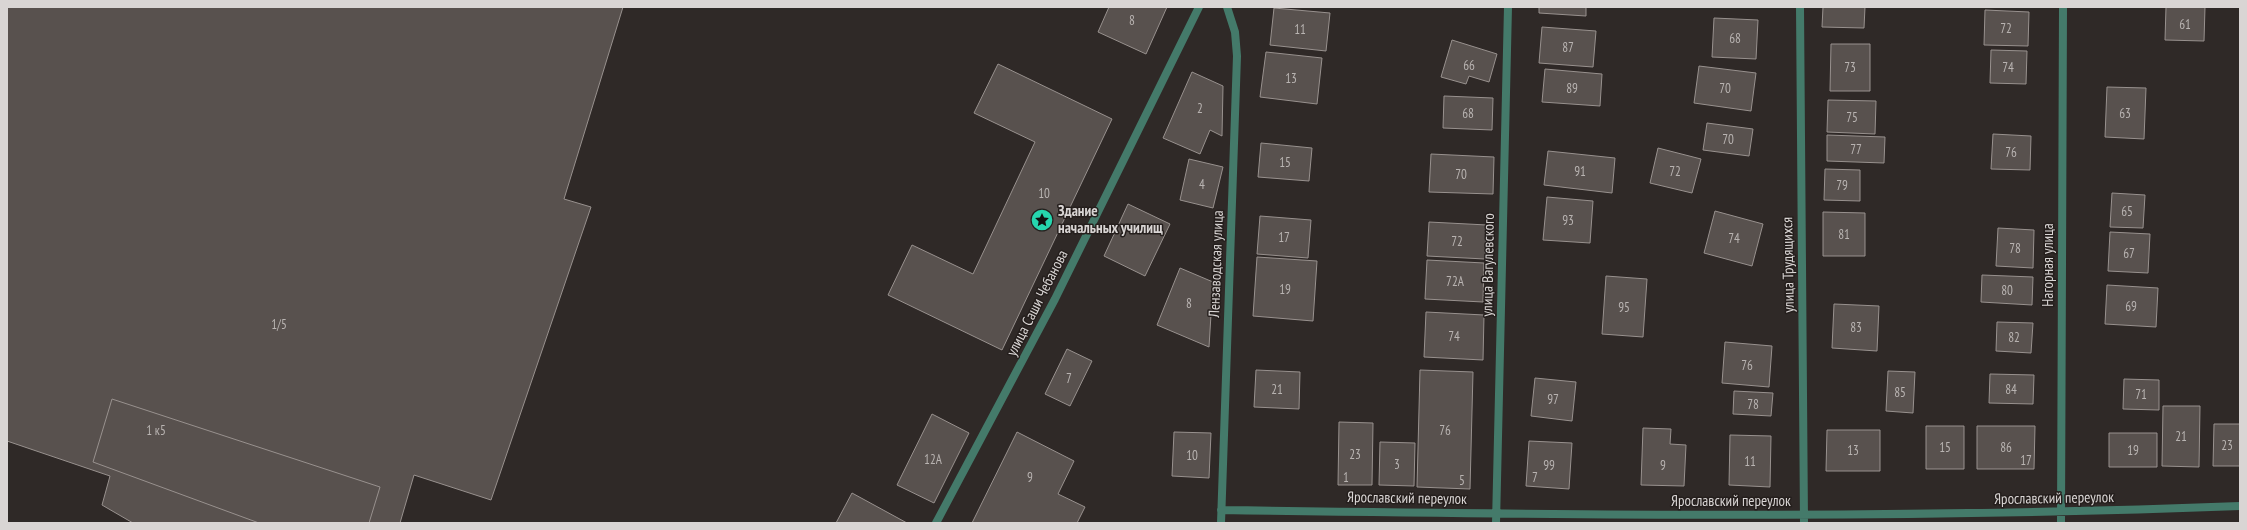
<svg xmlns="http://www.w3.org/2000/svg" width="2247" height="530" viewBox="0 0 2247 530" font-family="'PT Sans Narrow',sans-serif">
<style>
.building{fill:#58514e;stroke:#98918e}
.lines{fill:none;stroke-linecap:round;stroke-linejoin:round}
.street{stroke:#447a6a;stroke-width:8}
.labels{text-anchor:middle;stroke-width:3;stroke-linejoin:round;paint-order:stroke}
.number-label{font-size:13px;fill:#b9b4b2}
.poi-label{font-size:15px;font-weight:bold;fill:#d9d5d4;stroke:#251f1d;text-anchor:start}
.street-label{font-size:15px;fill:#d9d5d4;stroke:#251f1d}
</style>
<rect width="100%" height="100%" fill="#2f2927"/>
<path class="building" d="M7,7h616l-59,192 27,8 -100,293 -77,-25 -14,48h-267l-31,-18 8,-29 -103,-35z
M1109,7h58l-21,47 -48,-22z
M1539,7h47v9l-47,-3z
M1823,7h42l-1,21 -42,-1z
M2166,7h39l-1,34 -39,-1z
M1274,8l56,5 -4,38 -56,-6z
M1985,10l44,2 -1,34 -44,-1z
M1714,18l44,2 -2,39 -44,-2z
M1542,27l54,4 -3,36 -54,-4z
M1452,40l45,14 -8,28 -20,-6 -3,8 -25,-7z
M1831,44h39v47h-40z
M1991,50l36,1 -1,33 -36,-1z
M1266,52l56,6 -5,46 -57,-7z
M998,64l114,55 -110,231 -114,-55 24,-50 61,29 62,-132 -61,-29z
M1699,66l57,7 -5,38 -57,-8z
M1545,69l57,5 -2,32 -58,-4z
M1192,72l31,14 -1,50 -12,-6 -10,24 -37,-16z
M2107,87l39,1 -2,51 -39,-2z
M1444,96l49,2 -1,32 -49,-2z
M1828,100l48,1 -1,33 -48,-2z
M1707,123l46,6 -4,27 -46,-6z
M1993,134l38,2 -1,34 -39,-1z
M1827,135l58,2 -1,26 -57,-2z
M1261,143l51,5 -3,33 -51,-4z
M1658,148l43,11 -9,34 -42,-10z
M1548,151l67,7 -3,35 -68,-8z
M1431,154l63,3 -1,37 -64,-2z
M1189,159l34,8 -10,41 -33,-8z
M1825,169l35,1v31l-36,-1z
M2112,193l33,2 -2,33 -33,-1z
M1547,197l46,4 -3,42 -47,-3z
M1128,204l42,20 -25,52 -41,-20z
M1715,211l48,13 -11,42 -48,-13z
M1823,212l42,1v43h-42z
M1260,216l51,4 -3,38 -51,-4z
M1429,222l58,3 -2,34 -58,-3z
M1998,228l36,2 -1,38 -37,-2z
M2110,232l40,2 -2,39 -40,-2z
M1257,257l60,4 -4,60 -60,-5z
M1427,260l57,3 -1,39 -58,-3z
M1180,268l33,14 -4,65 -52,-22z
M1982,275l51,2 -1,28 -51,-3z
M1606,276l41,3 -4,58 -41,-3z
M2107,285l51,3 -2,39 -51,-3z
M1834,304l45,2 -2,45 -45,-3z
M1426,312l58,3 -1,45 -59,-3z
M1997,322l36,1 -2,30 -35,-2z
M1725,342l47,4 -3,41 -47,-4z
M1067,349l25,12 -22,45 -25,-12z
M1256,370l44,2 -1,37 -45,-2z
M1420,370l53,2 -3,117 -53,-2z
M1888,371l27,1 -2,41 -27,-2z
M1990,374l44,1 -1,29 -44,-1z
M1535,378l41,4 -4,39 -41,-5z
M2124,379l35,1v30l-36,-1z
M1734,391l39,2 -2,23 -38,-2z
M112,399l268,88 -11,36h-110l-166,-61z
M2163,406h37l-1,61 -37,-1z
M932,414l37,19 -35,70 -37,-18z
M1339,422l34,1 -1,62h-34z
M2214,424h26v42h-27z
M1926,426h38v43h-38z
M1977,426h58l-1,43h-57z
M1643,428l28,1 -1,15 16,1 -2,41 -43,-1z
M1827,430h53v41h-54z
M1017,432l57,29 -16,33 27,13 -8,16h-105z
M1174,432l37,1 -2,45 -37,-2z
M2109,433h48v34h-48z
M1730,435l41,1 -1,51 -41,-2z
M1529,441l43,2 -3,46 -43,-3z
M1380,442l35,1 -1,43 -35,-1z
M852,493l55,30h-71z"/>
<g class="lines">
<path class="street" d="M1800,7l4,516
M1221,510c340,5 679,9 1019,-4
M936,523l119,-224 144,-292
M1221,523l16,-467 -2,-24 -8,-25
M1496,523l12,-516
M2061,523l2,-516"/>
</g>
<defs>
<g id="sight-disc" transform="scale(1.15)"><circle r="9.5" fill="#26d5ae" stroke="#251f1d"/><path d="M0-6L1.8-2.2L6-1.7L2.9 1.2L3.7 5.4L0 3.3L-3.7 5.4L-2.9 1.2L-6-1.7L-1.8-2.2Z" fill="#111"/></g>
</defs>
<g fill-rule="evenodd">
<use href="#sight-disc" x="1042" y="220"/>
</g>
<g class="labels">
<g class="number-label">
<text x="1132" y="25">8</text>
<text x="2185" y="29">61</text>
<text x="2006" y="33">72</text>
<text x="1300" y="34">11</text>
<text x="1735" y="43">68</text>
<text x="1568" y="52">87</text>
<text x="1469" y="70">66</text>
<text x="1850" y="72">73</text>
<text x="2008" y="72">74</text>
<text x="1291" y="83">13</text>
<text x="1572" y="93">89</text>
<text x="1725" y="93">70</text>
<text x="1200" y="113">2</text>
<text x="1468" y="118">68</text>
<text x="2125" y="118">63</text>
<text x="1852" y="122">75</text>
<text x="1728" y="144">70</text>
<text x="1856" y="154">77</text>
<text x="2011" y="157">76</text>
<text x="1285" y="167">15</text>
<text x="1580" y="176">91</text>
<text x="1675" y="176">72</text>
<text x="1461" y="179">70</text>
<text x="1202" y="189">4</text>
<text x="1842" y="190">79</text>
<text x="1044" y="198">10</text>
<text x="2127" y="216">65</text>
<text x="1568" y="225">93</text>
<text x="1844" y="239">81</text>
<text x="1284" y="242">17</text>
<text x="1734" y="243">74</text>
<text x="1457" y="246">72</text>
<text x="2015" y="253">78</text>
<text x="2129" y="258">67</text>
<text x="1455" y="286">72А</text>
<text x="1285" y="294">19</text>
<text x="2007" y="295">80</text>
<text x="1189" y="308">8</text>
<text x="2131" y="311">69</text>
<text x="1624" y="312">95</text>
<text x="279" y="329">1/5</text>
<text x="1856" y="332">83</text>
<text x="1454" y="341">74</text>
<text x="2014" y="342">82</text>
<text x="1747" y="370">76</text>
<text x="1069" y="383">7</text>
<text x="1277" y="394">21</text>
<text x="2011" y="394">84</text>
<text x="1900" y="397">85</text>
<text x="2141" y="399">71</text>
<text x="1553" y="404">97</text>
<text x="1753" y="409">78</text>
<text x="156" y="435">1 к5</text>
<text x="1445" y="435">76</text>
<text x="2181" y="441">21</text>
<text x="2227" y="450">23</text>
<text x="1945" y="452">15</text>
<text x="2006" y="452">86</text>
<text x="1853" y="455">13</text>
<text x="2133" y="455">19</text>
<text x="1355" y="459">23</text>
<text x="1192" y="460">10</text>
<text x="933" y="464">12А</text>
<text x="2026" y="465">17</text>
<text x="1750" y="466">11</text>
<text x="1397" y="469">3</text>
<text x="1549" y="470">99</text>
<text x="1663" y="470">9</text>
<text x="1030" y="482">9</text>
<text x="1346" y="482">1</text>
<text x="1535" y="482">7</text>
<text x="1462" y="485">5</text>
</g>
<g class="poi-label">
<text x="1058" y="216">Здание<tspan x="1058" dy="17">начальных училищ</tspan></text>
</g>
<g class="street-label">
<text transform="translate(1216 264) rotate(-88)" y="5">Лензаводская улица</text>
<text transform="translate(1488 265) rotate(-89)" y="5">улица Вагулевского</text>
<text transform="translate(1788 265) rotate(-91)" y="5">улица Трудящихся</text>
<text transform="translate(2048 265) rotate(-90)" y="5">Нагорная улица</text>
<text transform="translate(1037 303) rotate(-63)" y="5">улица Саши Чебанова</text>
<text transform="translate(1407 498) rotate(1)" y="5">Ярославский переулок</text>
<text transform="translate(2054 498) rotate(-1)" y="5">Ярославский переулок</text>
<text x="1731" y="506">Ярославский переулок</text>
</g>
</g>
<rect width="2247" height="530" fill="none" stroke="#d9d5d4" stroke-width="16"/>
</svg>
